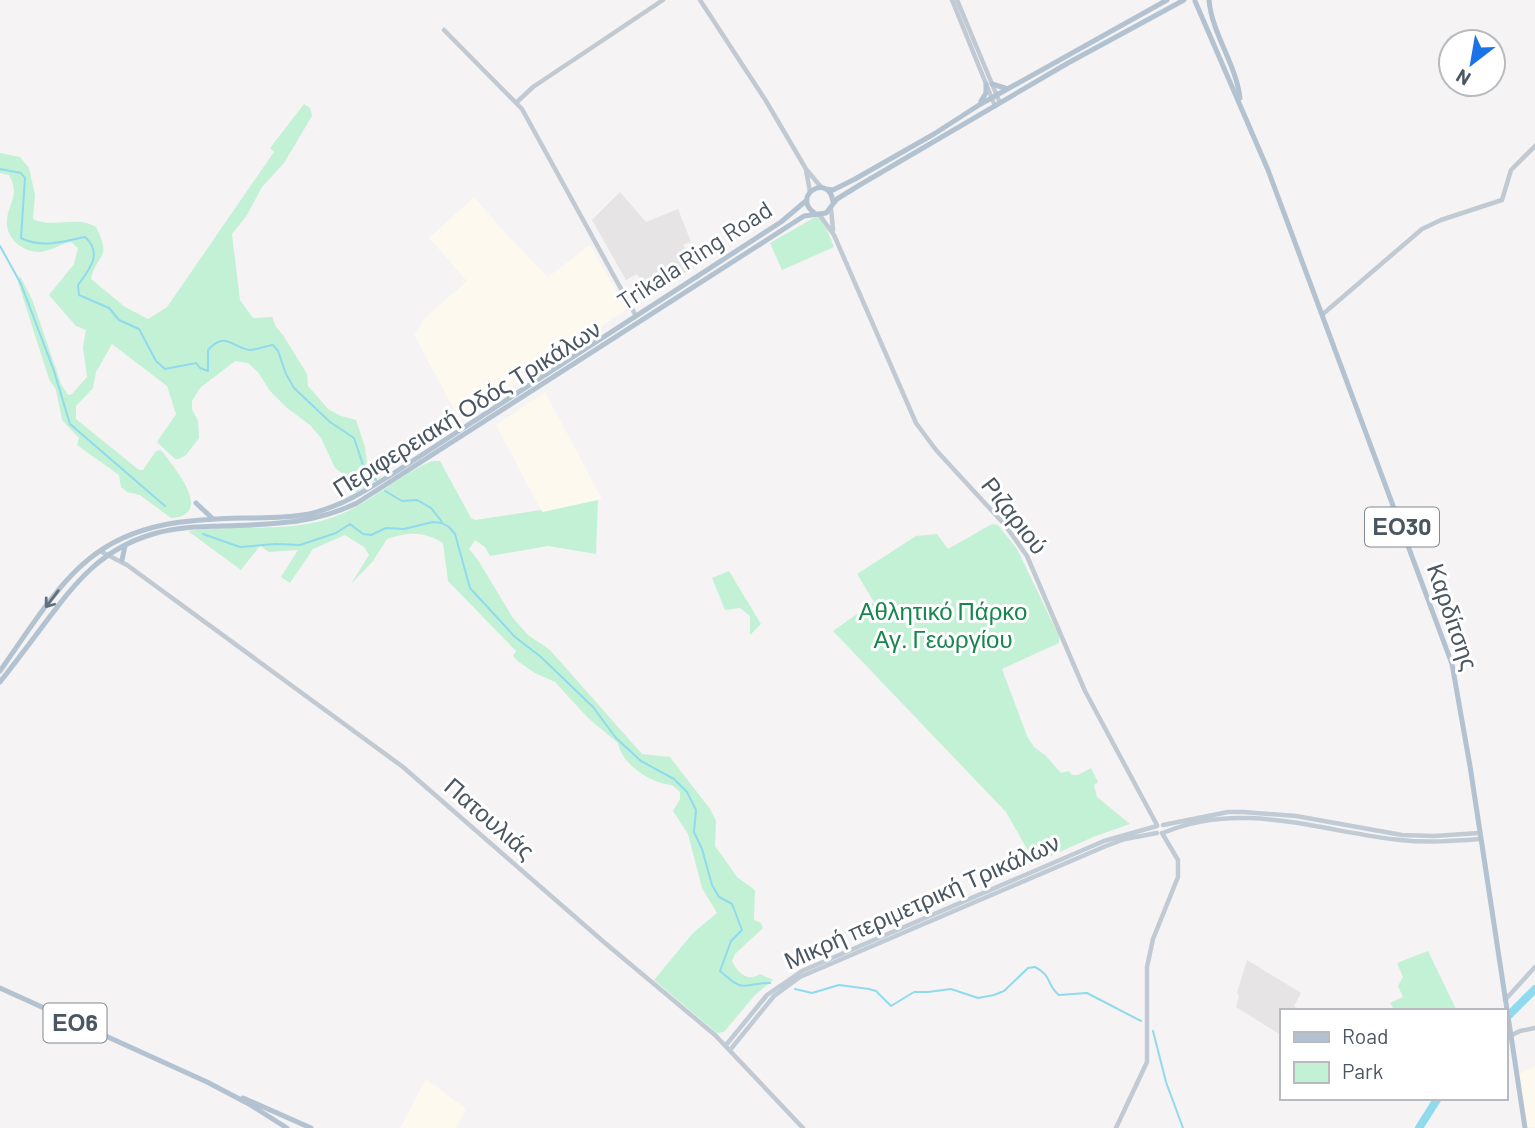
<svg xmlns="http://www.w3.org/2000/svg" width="1535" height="1128" viewBox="0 0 1535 1128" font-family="Barlow,sans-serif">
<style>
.commercial{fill:#fdf9ef}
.education{fill:#e6e4e5}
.green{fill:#c3f1d5}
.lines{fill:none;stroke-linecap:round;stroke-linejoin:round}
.stream{stroke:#90daee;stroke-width:2}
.river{stroke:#90daee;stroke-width:8}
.tertiary{stroke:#c1cad2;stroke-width:4.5}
.secondary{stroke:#c1cbd6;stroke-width:4.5}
.primary{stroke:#b3c2d1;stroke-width:5}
.oneway{stroke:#64717d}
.labels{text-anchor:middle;stroke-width:6;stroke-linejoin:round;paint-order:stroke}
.shield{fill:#fff;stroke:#808990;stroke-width:2}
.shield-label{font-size:23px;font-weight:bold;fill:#4a5661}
.street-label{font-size:24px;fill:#4a5661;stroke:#fff}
.park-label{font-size:24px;fill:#17864f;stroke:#fff}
</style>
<rect width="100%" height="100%" fill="#f5f3f3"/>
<path class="commercial" d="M474,197l31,36 43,44 42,-32 37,64 -167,111 -46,-85 10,-16 43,-38 -38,-43z
M545,392l57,107 -60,13 -46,-87z
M1535,1067v60l-8,1 -8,-54z
M426,1079l40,30 -10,19h-56z"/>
<path class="education" d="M620,192l26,30 32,-13 13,33 -8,3 14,20 -47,30 -13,-21 -11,6 -34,-60z
M1247,960l54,33 -7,13 7,5h-20v24l-45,-28 3,-12 -2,-2z"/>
<path class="green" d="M304,104l6,4 2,8 -28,47 -22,24 -15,28 -15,19 8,66 13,18 19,-1 4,10 7,8 24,39 1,12 20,23 13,7 15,4 9,27 2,16 15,13 -26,17 -10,-17 -11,-8 -14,-30 -11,-13 -23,-17 -17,-17 -12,-19 -10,-9 -13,-2 -35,27 -8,13v8l6,12 1,17 -13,17 -7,4h-4l-18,-17 19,-28 -9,-28 -55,-42 -16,28 -3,16 -17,18v13l63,51h4l13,-19 5,-1c12,16 55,65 10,68l-31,-23 -13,-3 -6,-5 -2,-12 -42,-30 2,-7 -17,-18 -6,-30 -7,-11 -31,-97 2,-6 12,23 29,85 7,11 4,-1 15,-17 -4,-30 3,-17 -10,-4 -27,-31 25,-31 4,-16 -7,-6c-11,2 -20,9 -31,10 -16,1 -34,-13 -33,-30 0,-18 14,-26 2,-47l-9,-2v-20l20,4 9,11 6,27 -2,24c20,10 43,-4 63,8 17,33 0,27 -5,52l34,28 23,12 19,-12 107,-155 -4,-4z
M817,216l6,4 11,27 -52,23 -12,-27z
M432,461h8l31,57 4,2 66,-10 2,2 55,-12 -2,54 -48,-8 -58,10 -5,-9 -10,-7 -6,9 9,11 35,58 15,17 22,15 92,104 28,3 40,52 6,12 -1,25 22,31 18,13 -1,30 7,3 2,5 -28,26 -3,7c5,11 16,22 28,13l13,6 -18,15 -31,37 -7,1 -63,-53 39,-47 24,-20 -15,-25 -14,-54 -15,-23 7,-12v-7l-8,-7c-20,-1 -50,-20 -54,-42l-30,-25 -33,-36 -20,-9 -16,-11 -6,-6 3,-5 -68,-70 -5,-38c-19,-12 -36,-11 -56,-4l-14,22 -22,23 18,-29 -5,-8 -19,-12 -32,14 -23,34 -9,-6 17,-27 -29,2 -9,-6 -19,24 -53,-39c47,-7 94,2 140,-12 39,-12 68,-43 104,-58z
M992,524l6,1 19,24 42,87v7l-57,26 25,67 7,11 11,8 16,18 8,-2 3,4h6l13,-7 7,14 -4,3 3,12 33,27 -37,13 -58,26 -29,-51 -173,-181 41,-29 -17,-28 59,-38 21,-2 11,15z
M729,571l32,53 -11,11v-19l-10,-8 -15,2 -13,-32z
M1428,951l29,60h-62l-5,-8 13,-6 -5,-11 5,-9 -6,-14z"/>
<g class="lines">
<path class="stream" d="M0,169l21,4 4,5 -4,60c21,11 42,3 64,-1 18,16 5,32 -7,48l1,10 30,13 10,12 20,9 17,32 9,8 31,-6 4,5 8,3v-21c18,-20 24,-2 42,0 6,0 15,-4 23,-5l5,6 8,23 8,14 36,34 24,16 9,27 13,15
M0,246l21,38 33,87 16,53 95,82
M385,491l17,10 15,-1 14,8 11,14
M203,534l37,13 36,-3 24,1 36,-12 14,-9 13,10 8,1 15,-7 18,1 29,-7 9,1 7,4 6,7 15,54 45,49 26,20 52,50 23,31 25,23 33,18 13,13 9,18 -2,22 8,17 10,36 7,12 13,7 10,26 -11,11 -11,30c27,24 20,12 50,12
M795,989l17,4 27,-8 30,4 7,2 15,15 23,-14h14l23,-3 27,9 16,-3 10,-4 24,-23 7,-1c17,8 12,19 24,28l28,-2 54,28
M1153,1031l13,51 17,46"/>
<path class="river" d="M1505,1019l30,-30
M1419,1128l19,-30"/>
<path class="tertiary" d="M700,0l66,101 40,68 15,18
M952,0l43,106
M957,0l43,103
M444,30l78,79 114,207
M517,102l16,-15 130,-87
M806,170l4,22
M831,208l2,22
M819,214l15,21 82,188 20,27 69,75 22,31 58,135 72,134
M1323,314l99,-85 19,-9 61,-20 9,-30 24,-24
M100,551l27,14 276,202 202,176 110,92 88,93
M1510,1036l10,-5 15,-3
M1116,1128l31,-66v-95l6,-28 25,-62v-17l-16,-27"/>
<path class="secondary" d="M1163,825l65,-13h15l53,4 106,19 32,1 45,-3
M1163,833c78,-34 159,-1 237,7 27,3 54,1 80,-1
M1505,1000l30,-33
M726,1045l41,-50 35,-24 302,-130 53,-15
M730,1050l44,-54 26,-19 306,-131 19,-7 32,-6"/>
<path class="primary" d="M1209,0c3,34 27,64 31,98
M1195,1l73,169 184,494 18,102 55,362
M992,84l13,4
M981,101l5,-8v-9
M826,189l7,1 22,-11 79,-45 45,-29 188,-105
M816,214c-27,-17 13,-43 17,-12
M196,503l16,15
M122,560l3,-14
M0,671c25,-35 56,-86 89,-112 45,-37 101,-40 156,-41 21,0 43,0 64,-4 31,-7 58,-24 85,-41l387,-251 26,-22
M0,682c15,-19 30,-39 45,-59 31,-41 56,-74 108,-89 22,-7 46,-7 69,-8 49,-2 89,-1 135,-23l447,-287 22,-3 11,-14 21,-13 210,-123 116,-63
M0,988l207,94 42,22 38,24
M243,1098l68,30"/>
</g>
<defs><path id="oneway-shaft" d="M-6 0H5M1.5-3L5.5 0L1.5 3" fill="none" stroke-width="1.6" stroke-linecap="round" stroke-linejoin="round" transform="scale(1.75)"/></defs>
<use class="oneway" href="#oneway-shaft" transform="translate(52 599) rotate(127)"/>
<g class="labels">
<g class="shield">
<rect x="1365" y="507.5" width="74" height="39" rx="5"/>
<rect x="43.5" y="1003.5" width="63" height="39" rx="5"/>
</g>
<g class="shield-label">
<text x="1402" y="535">ΕΟ30</text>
<text x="75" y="1031">ΕΟ6</text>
</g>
<g class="street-label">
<text transform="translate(695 256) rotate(-33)" y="8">Trikala Ring Road</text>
<text transform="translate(467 409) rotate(-32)" y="8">Περιφερειακή Οδός Τρικάλων</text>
<text transform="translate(1014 516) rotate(52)" y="8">Ριζαριού</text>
<text transform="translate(1452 617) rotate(71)" y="8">Καρδίτσης</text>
<text transform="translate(489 819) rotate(41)" y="8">Πατουλιάς</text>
<text transform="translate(922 902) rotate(-24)" y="8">Μικρή περιμετρική Τρικάλων</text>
</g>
<g class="park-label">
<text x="943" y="620">Αθλητικό Πάρκο<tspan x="943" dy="28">Αγ. Γεωργίου</tspan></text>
</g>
</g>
<rect x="1280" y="1009" width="228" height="91" fill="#ffffff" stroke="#b7bbc0" stroke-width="2"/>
<rect x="1294" y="1032" width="35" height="10" fill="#b3c2d1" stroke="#b7bbc0" stroke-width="2"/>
<text x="1342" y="1044" font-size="21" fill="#4a5661">Road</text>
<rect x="1294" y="1062" width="35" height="21" fill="#c3f1d5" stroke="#b7bbc0" stroke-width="2"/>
<text x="1342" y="1079" font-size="21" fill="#4a5661">Park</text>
<g transform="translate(1472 63) rotate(211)"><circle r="33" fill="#ffffff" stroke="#b7bbc0" stroke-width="2"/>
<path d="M0-5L12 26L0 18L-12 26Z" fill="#1a73e8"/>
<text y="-10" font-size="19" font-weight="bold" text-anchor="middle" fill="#4a5661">N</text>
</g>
</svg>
